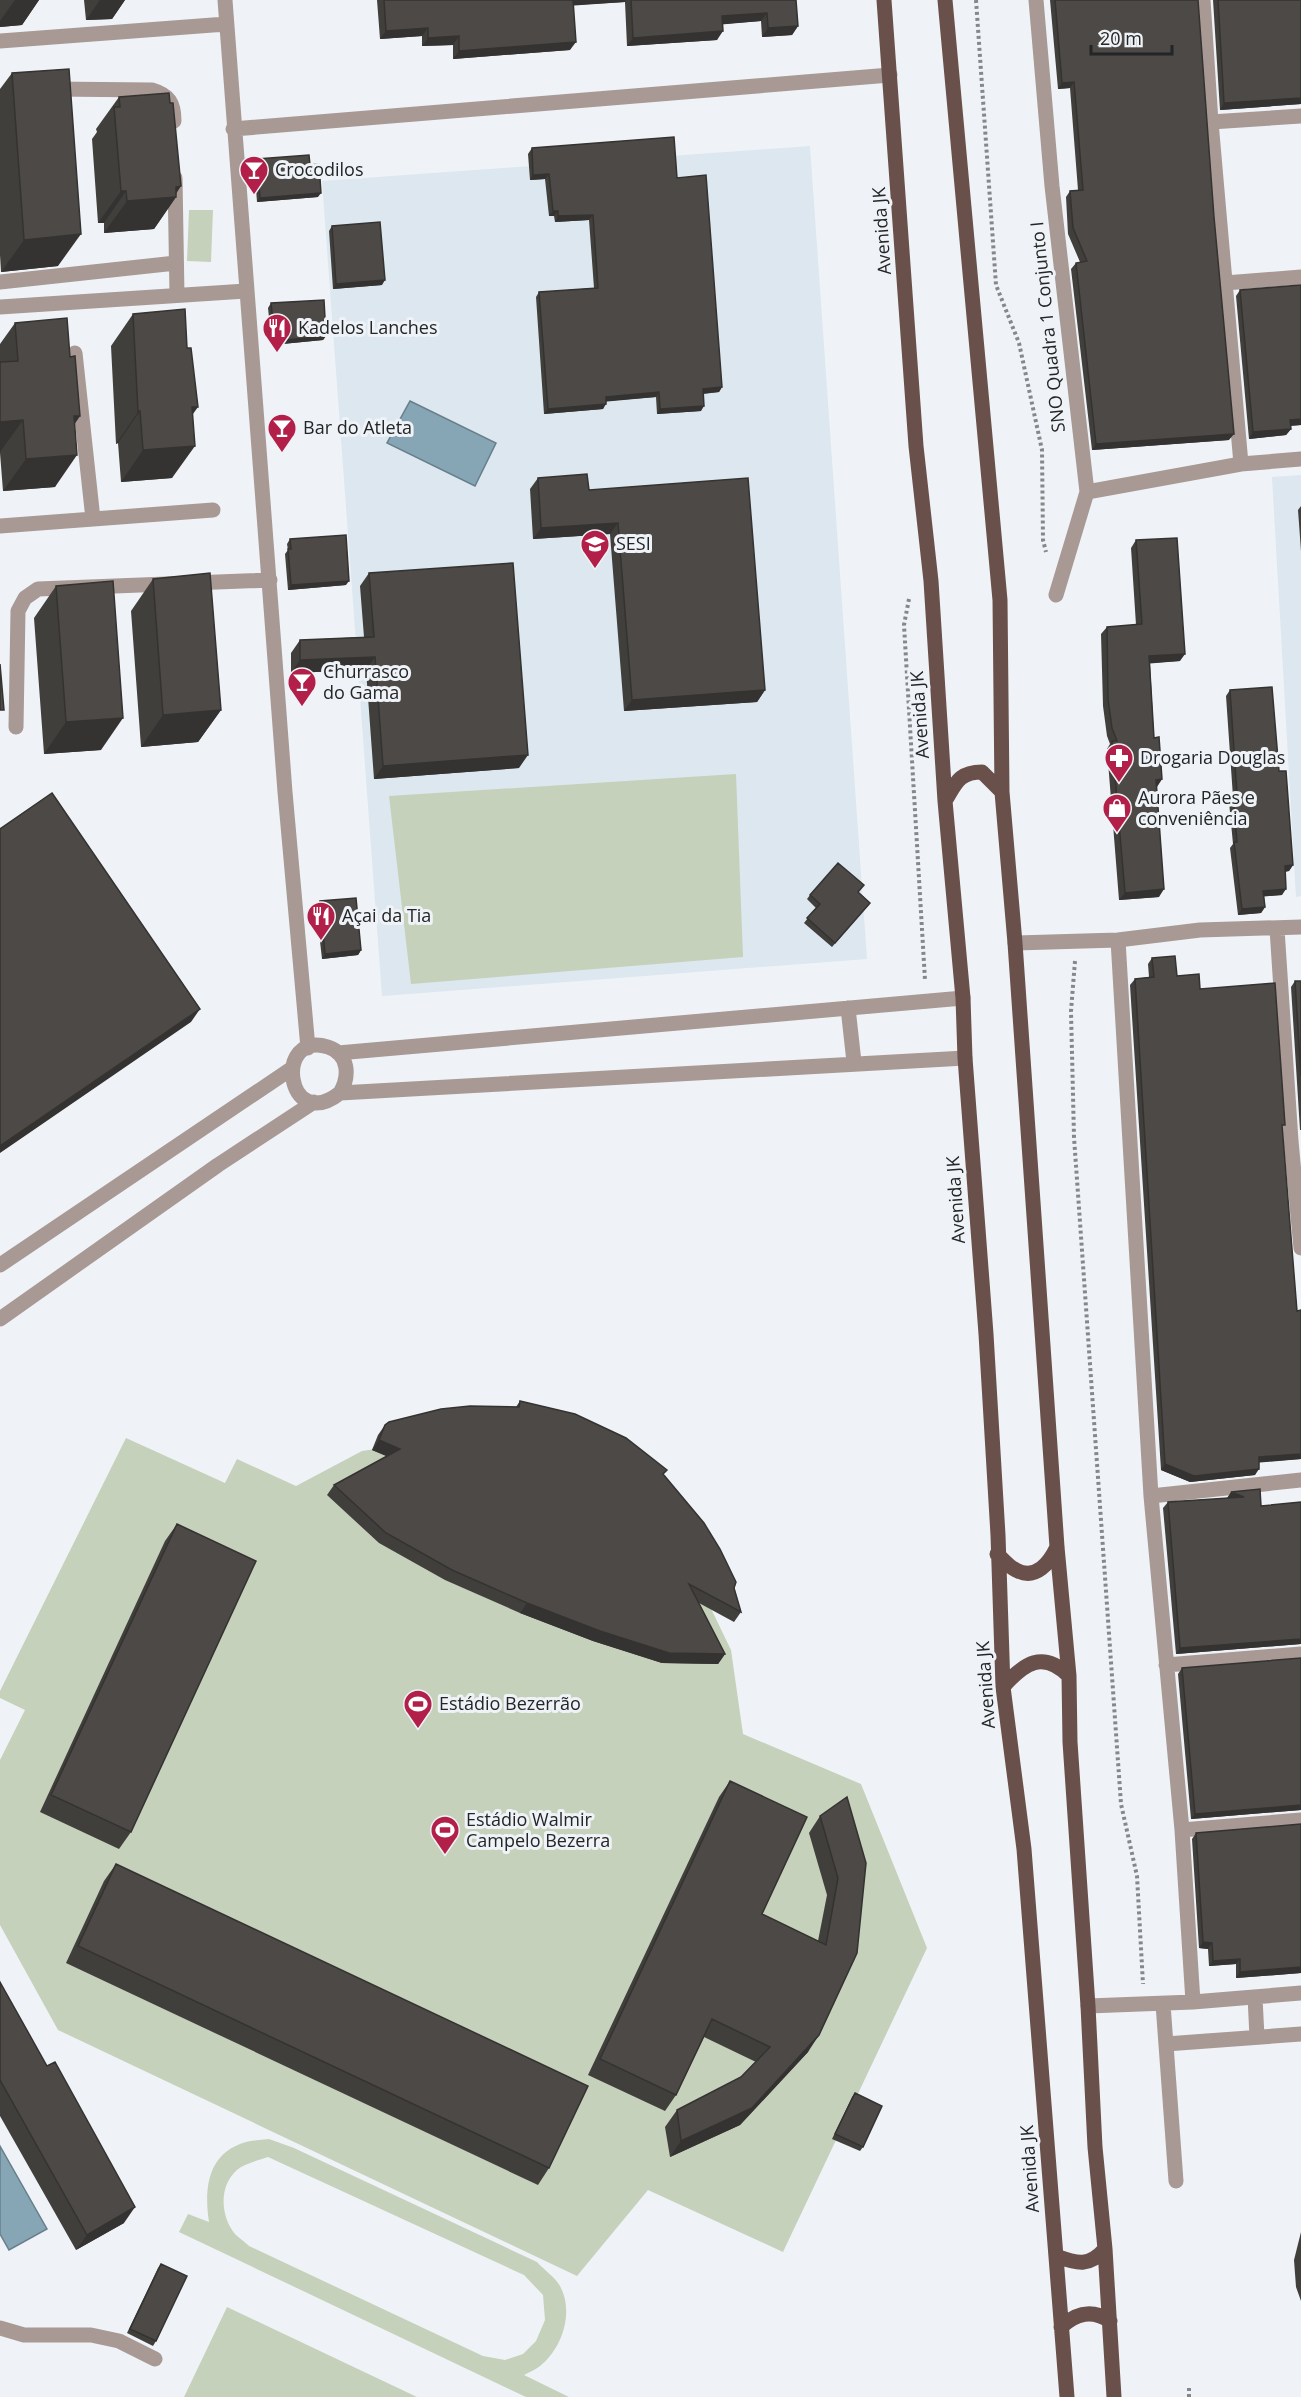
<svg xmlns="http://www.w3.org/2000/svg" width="1301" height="2397" viewBox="0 0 1301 2397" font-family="'Open Sans',sans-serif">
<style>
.built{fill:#dce7ef}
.green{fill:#c5d1ba;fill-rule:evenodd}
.water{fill:#86a5b5;stroke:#687f8a;stroke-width:1.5}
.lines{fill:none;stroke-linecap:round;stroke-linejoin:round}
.path{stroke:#85888a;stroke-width:4;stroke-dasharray:3 3;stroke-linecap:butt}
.minor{stroke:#a89995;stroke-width:15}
.major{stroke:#6a504a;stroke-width:15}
.wall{fill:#413f3c}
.shaded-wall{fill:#353331}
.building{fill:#4c4946;stroke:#353331;stroke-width:1.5}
.labels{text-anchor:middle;stroke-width:6;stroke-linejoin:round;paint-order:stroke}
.poi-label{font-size:18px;fill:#232526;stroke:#eff3f7;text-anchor:start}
.street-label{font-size:18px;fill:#232526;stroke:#eff3f7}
</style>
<rect width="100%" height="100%" fill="#eff3f7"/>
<path class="built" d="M810,146l57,813 -485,37 -60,-815z
M1301,475v421l-5,1 -24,-420z"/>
<path class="green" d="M189,210h24l-2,52 -24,-1z
M736,774l7,183 -332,27 -22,-188z
M126,1438l99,45 12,-24 59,27 66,-35 59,-9 281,148 29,60 12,84 118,50 66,164 -144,304 -135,-62 -71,86 -519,-246 -58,-105v-165l25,-50 -25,-12v-7z
M269,2139l25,9 243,114c7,8 18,15 23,24 14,25 3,62 -20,80 -5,4 -11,6 -16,9l45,22h-43l-347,-165 9,-18 21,8c-5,-33 -2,-69 37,-80 7,-2 15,-2 23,-3zM268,2157l256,118 19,20 2,25 -9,21 -13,13 -18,6 -22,-4 -234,-110c-4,-4 -10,-8 -14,-12 -14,-17 -16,-45 -1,-61 7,-9 23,-12 34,-16z
M227,2307l190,90h-233z"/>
<path class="water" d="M410,401l86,42 -21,43 -88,-43z
M0,2146l47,83 -38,21 -9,-16z"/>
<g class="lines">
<path class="path" d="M976,0l20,285 23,58 23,107 1,90 3,12
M909,599l-5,26 21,355
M1075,961l-4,50 3,126 47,667 16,72 6,108
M1189,2388v9"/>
<path class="minor" d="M225,0l60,792 23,256
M1036,0l16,186 35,306 -31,103
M1203,0l8,122 30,342
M0,41l226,-17
M52,89l100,1c17,5 22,13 22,31
M1211,122l90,-6
M233,129l657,-54
M175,178l2,117
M0,282l176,-19
M1225,283l76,-6
M0,307l246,-16
M75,353l18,166
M1087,492l154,-28 60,-5
M0,526l213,-16
M16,727l2,-116 7,-13 13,-9 232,-9
M1277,929l14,212 10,107
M1118,940l33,556 31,334 11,172
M1015,943l103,-3 82,-10 101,-3
M848,1008l6,54
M338,1053l625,-55
M340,1093c10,-17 9,-39 -12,-46 -55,-17 -42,88 12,46l625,-35
M0,1265l291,-196
M0,1319l218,-154 96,-63
M1151,1496l150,-16
M1166,1665l135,-11
M1182,1830l119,-10
M1255,1997l2,40
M1163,2004l13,177
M1088,2006l105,-4 108,-9
M1166,2044l135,-10
M0,2328l24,7h67l28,6 36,18"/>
<path class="major" d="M884,0l32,446 15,135 14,220 18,197 2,60 21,276 12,201 5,152 21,162 43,548
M945,0l55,600 2,192 13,151 42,604 12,129 1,66 18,264 7,141 10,102 9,148
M945,801c11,-18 14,-29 37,-29l20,20
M997,1554c6,5 12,13 19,16 20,11 34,-8 41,-23
M1003,1687c21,-24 40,-37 66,-11
M1056,2256c22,8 33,11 49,-7
M1061,2327c15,-14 31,-18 49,-6"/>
</g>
<path class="wall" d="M0,0h39l-17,25 -22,2z
M84,0h41l-13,19 -26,1z
M377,0h419l2,26 -6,9 -30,2 -1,-16 -39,3 -5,16 -90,6 -2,-44 -51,3 -4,45 -117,9v-14l-31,1v-10l-42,3z
M1050,0h148l31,440 -137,10 -21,-181 5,-6 4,-1 -12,-28 -2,-37 4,-6 8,-1 -8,-102 -12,1z
M1213,0h88v104l-81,6z
M12,73l46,193 -57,6 -1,-17v-166z
M119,97l57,97v3l-22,32 -50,4v-10h-6l-6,-84 5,-7 -1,-3z
M532,148l145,30 45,209 -3,5 -16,2 -2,17 -44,3 -1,-17 -50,4 -3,8 -59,5 -8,-117 3,-5 55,-4 -5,-68 -34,2 -1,-6h-5l-4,-37 -15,1 -2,-26z
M257,159l53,6 8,32 -61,5 -3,-39z
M332,226l50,59 -49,4 -4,-58z
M1301,285v140l-11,1 1,3 -5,6 -37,4 -13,-143 4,-6z
M271,303l55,33 -3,4 -51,5 -4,-37z
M133,314l59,100 -20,64 -51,4 -3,-39 -2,1 -5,-98z
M15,323l55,34 10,59 -5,7 -20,64 -52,4 -3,-38v-109z
M538,478l51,12 176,200 -8,12 -133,9 -14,-177 -77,5 -3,-50z
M1301,506v45l-3,-41z
M290,539l56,46 -58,5 -3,-36 3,-4 -1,-6z
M1136,540l44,121 -30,2 4,75 8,41 -5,7 2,111 -40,3 -12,-151 3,-5 -3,-8 -4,-30 -2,-72 6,-7 29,-2 -5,-77z
M369,573l150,195 -145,11 -8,-109 -75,3v-20l9,-13 64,-3 -4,-51z
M153,579l68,131 -23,32 -57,5 -10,-136z
M56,586l45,164 -57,4 -10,-136z
M1230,690l49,81 14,94 -4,6 -4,1 -3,23 -18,1 1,11 -4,6 -23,2 -8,-67 3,-4 -4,-42 4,-5 -7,-101z
M864,885l-6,7 12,11 -38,44 -28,-24 12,-15 -9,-9 3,-4z
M320,901l41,49 -3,5 -36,4 -6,-53z
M1152,958l25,18 23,13 82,140 15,182 4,-1v149l-42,3 -4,13 -65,7 -29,-12 -31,-485 5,-6 14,-2 -1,-13z
M1295,981h6v149h-1l-9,-143z
M520,1401l143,74 71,113 7,24 -7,10 -35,-19 26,51 -7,10 -56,-1 -69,-22 -73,-28 -75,-33 -66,-37 -52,-48 7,-10 53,-29 -15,-6 6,-15 7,-10 131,-18z
M1227,1498l34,8 40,-4v142l-125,10 -13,-146 5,-6 60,-4z
M177,1524l-46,308 -12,17 -79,-37 125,-271z
M1301,1658v152l-110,9 -13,-145 4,-6z
M730,1781l32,133 56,27 9,-46 -18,-62 11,-17 46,47 -58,189 -68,73 -70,32 -5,-30 12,-17 64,-33 15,-15 -52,-25 -28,58 -11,16 -77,-36 131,-278z
M1301,1824v149l-65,5v-14l-27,2 -1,-17 -9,-1 -7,-109 4,-6z
M116,1864l433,304 -11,17 -472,-222 38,-82z
M0,1982l124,241 -48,27 -76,-134z
M855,2093l8,54 -3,4 -28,-12 20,-42z
M1301,2232v69l-5,-14 -2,-27z
M161,2264l-5,77 -3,5 -26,-13 31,-65z"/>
<path class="shaded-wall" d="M15,0h24l-17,25 -22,2v-6z
M100,0h25l-13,19 -26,1z
M571,0h55l-1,2 -58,4z
M767,13l-6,8 -45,4 6,-9z
M798,26l-6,9 -30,2 6,-9z
M428,28l-6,8 -42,3 6,-8z
M723,31l-6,9 -90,6 6,-8z
M459,36l-6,9 -31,1 6,-8z
M576,42l-6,8 -117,9 6,-8z
M1074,82l-4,6 -12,1 4,-6z
M1301,98v6l-81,6 4,-7z
M549,174l-4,5 -15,1 3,-5z
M181,186l-7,11h2l-22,32 -50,4 23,-32 49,-14z
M121,191h5l-22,32h-6z
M321,193l-3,4 -61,5 3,-4z
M553,211h5l-4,5h-5z
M593,215l-4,5 -34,2 3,-6z
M81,234l-23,32 -57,6 23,-32z
M385,280l-3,5 -49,4 3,-5z
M326,336l-3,4 -51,5 3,-4z
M722,387l-3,5 -20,2 4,-5z
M659,392l-3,5 -54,5 4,-5z
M606,404l-3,5 -59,5 4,-5z
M704,406l-3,5 -44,3 3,-5z
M192,407h6l-23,32z
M140,411l-22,32 -2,1 22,-32z
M74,416h6l-22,32z
M1301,419v6l-15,1 4,-6z
M23,420l-23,32v1v-31z
M1291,429l-5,6 -37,4 4,-7z
M1234,434l-5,6 -137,10 4,-6z
M195,446l-23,32 -51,4 22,-32z
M77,455l-22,32 -52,4 23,-32z
M618,523l-8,11 -77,5 8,-11z
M349,581l-3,4 -58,5 3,-5z
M1185,654l-5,7 -36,3 5,-8z
M375,657l-9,13 -75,3 9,-13z
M765,690l-8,12 -133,9 8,-11z
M221,710l-23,32 -57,5 22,-32z
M123,718l-22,32 -57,4 22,-32z
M528,755l-9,13 -145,11 9,-13z
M1162,779l-5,8 -1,-7z
M1293,865l-4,6 -9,1 5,-6z
M1164,889l-5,8 -40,3 6,-7z
M1286,889l-4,6 -23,2 4,-6z
M1265,907l-4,6 -23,2 4,-6z
M361,950l-3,5 -36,4 3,-5z
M200,1009l-9,13 -191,131v-7z
M379,1440l21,9 -7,10 -21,-9z
M1301,1454v5l-47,4 5,-6z
M1165,1464l94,5 -4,6 -65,7 -29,-12z
M1231,1492l13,5 -4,6 -13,-5z
M527,1603l198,51 -7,10 -56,-1 -69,-22 -73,-28z
M1301,1639v5l-125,10 4,-6z
M1301,1805v5l-110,9 4,-5z
M1203,1942l9,1 -4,6 -9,-1z
M1240,1959l-4,5 -27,2 4,-5z
M1301,1967v6l-65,5 4,-6z
M819,2035l-11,17 -68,73 -70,32 11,-16z
M135,2207l-11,16 -48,27 11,-15z"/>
<path class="building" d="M384,0h189l3,42 -117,9v-15l-31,2v-10l-42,3z
M631,0h165l2,26 -30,2 -1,-15 -45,3 1,15 -90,7z
M1055,0h143l16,217 20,217 -138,10 -20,-181 11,-2 -14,-33 -3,-37 13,-1 -9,-108 -12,1z
M1218,0h83v98l-77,5z
M69,69l12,165 -57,6 -12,-167z
M169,93l1,10h3l8,83 -5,1v10l-49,4 -1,-10h-5l-7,-84h6l-1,-10z
M674,137l3,41 29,-3 16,212 -19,2 1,17 -44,3 -1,-17 -53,5v7l-58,5 -9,-117 59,-4 -5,-73 -35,1v-5h-5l-4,-37 -16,1 -1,-27z
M309,155l1,10 9,-1 2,29 -61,5 -3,-39z
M380,222l5,58 -49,4 -4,-58z
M1301,285v134l-11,1 1,9 -38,3 -13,-142z
M324,300l2,36 -51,5 -4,-38z
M185,309l2,39h4l7,59h-6l3,39 -52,4 -3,-39 -2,1 -5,-98z
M67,318l3,39 5,-1 5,60h-6l3,39 -51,4 -3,-39 -23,2v-60l18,-1 -3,-38z
M587,474l2,16 159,-12 17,212 -133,10 -14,-177 -77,5 -3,-50z
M346,535l3,46 -58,4 -3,-36h3l-1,-10z
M1177,538l8,116 -36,2 5,82 5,-1 3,42 -6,1 8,109 -39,4 -13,-152h5l-5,-13 -4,-29 -1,-72 35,-3 -6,-84z
M513,563l15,192 -145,11 -8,-109 -75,3v-20l74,-3 -5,-64z
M210,573l11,137 -58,5 -10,-136z
M113,581l10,137 -57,4 -10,-136z
M0,664l4,46h-4z
M1272,687l7,84h7l7,94 -8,1 1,23 -23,2 2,16 -23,2 -8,-67h3l-4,-46 4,-1 -7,-105z
M52,793l148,216 -200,137v-317z
M838,863l26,22 -6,7 12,11 -35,40 -28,-25 13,-14 -10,-9z
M356,898l5,52 -36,4 -5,-53z
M1175,956l2,20 22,-2 1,15 75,-6 10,142h-3l15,186 4,-1v144l-42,3v12l-65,7 -29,-12 -30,-485 19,-2 -2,-19z
M1295,981h6v95z
M520,1401l55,13 51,24 41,32 -4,4 41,49 16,26 16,33 -2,6 7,24 -52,-28 36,70 -56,-1 -69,-22 -73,-28 -75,-33 -66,-37 -52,-48 66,-36 -21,-9 6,-15 4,-3 52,-13 29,-3 49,1z
M1260,1489l1,17 40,-4v137l-121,9 -12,-146 76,-5 -13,-5z
M177,1524l79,37 -125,271 -80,-37z
M1301,1658v147l-106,9 -13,-146z
M730,1781l77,36 -45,97 64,31 12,-67 -18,-62 27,-19 19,66 -9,90 -38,82 -67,73 -71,33 -4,-31 64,-33 29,-30 -58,-28 -36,76 -76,-36z
M1301,1824v143l-61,5v-13l-27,2 -1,-18 -9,-1 -7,-109z
M116,1864l472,222 -39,82 -471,-222z
M0,1982l47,84 8,-4 80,145 -48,28 -87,-155z
M855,2093l27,13 -19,41 -28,-13z
M161,2264l26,12 -31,65 -26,-12z"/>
<defs>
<g id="bar-pin" transform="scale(1.5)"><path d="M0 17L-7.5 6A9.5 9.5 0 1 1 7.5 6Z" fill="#b2204a" stroke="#eff3f7"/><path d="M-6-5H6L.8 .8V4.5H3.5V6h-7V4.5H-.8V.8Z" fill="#fff"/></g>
<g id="restaurant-pin" transform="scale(1.5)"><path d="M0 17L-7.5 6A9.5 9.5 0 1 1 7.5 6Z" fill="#b2204a" stroke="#eff3f7"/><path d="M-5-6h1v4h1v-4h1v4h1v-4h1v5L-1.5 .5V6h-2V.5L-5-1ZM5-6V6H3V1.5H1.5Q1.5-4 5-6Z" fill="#fff"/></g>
<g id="university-pin" transform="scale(1.5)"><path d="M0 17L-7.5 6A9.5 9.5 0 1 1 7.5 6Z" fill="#b2204a" stroke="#eff3f7"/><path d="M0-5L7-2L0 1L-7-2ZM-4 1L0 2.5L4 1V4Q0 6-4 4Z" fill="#fff"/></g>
<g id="pharmacy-pin" transform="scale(1.5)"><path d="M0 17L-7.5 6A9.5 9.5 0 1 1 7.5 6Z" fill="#b2204a" stroke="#eff3f7"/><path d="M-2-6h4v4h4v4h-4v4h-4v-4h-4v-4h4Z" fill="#fff"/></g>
<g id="shop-pin" transform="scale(1.5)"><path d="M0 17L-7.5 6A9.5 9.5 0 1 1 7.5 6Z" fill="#b2204a" stroke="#eff3f7"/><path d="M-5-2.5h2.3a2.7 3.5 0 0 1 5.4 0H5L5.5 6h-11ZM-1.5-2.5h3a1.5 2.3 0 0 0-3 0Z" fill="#fff"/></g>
<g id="stadium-pin" transform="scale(1.5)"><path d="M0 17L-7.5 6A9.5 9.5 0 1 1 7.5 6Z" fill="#b2204a" stroke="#eff3f7"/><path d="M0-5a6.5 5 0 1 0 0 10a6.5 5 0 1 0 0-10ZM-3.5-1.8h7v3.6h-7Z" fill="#fff"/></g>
</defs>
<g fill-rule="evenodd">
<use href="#bar-pin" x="254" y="170"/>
<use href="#restaurant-pin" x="277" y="328"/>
<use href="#bar-pin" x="282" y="428"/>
<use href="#university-pin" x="595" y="544"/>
<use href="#bar-pin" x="302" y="682"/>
<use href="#pharmacy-pin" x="1119" y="758"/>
<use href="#shop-pin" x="1117" y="808"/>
<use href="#restaurant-pin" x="321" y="916"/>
<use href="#stadium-pin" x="418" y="1704"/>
<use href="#stadium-pin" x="445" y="1830"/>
</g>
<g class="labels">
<g class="poi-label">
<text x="275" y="176">Crocodilos</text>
<text x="298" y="334">Kadelos Lanches</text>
<text x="303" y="434">Bar do Atleta</text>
<text x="616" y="550">SESI</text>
<text x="323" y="678">Churrasco<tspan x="323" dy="21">do Gama</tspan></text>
<text x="1140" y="764">Drogaria Douglas</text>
<text x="1138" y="804">Aurora Pães e<tspan x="1138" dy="21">conveniência</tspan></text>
<text x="342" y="922">Açai da Tia</text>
<text x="439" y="1710">Estádio Bezerrão</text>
<text x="466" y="1826">Estádio Walmir<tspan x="466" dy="21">Campelo Bezerra</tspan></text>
</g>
<g class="street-label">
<text transform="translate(882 231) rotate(-94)" y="6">Avenida JK</text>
<text transform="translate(1048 327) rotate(-96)" y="6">SNO Quadra 1 Conjunto I</text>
<text transform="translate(920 715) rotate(-94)" y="6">Avenida JK</text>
<text transform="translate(956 1200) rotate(-94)" y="6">Avenida JK</text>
<text transform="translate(986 1685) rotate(-94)" y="6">Avenida JK</text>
<text transform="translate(1030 2169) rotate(-94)" y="6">Avenida JK</text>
</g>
</g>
<path d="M1091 45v9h81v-9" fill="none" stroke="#232526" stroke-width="3"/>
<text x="1100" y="45" font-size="18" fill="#232526" stroke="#eff3f7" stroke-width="4.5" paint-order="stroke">20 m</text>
</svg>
